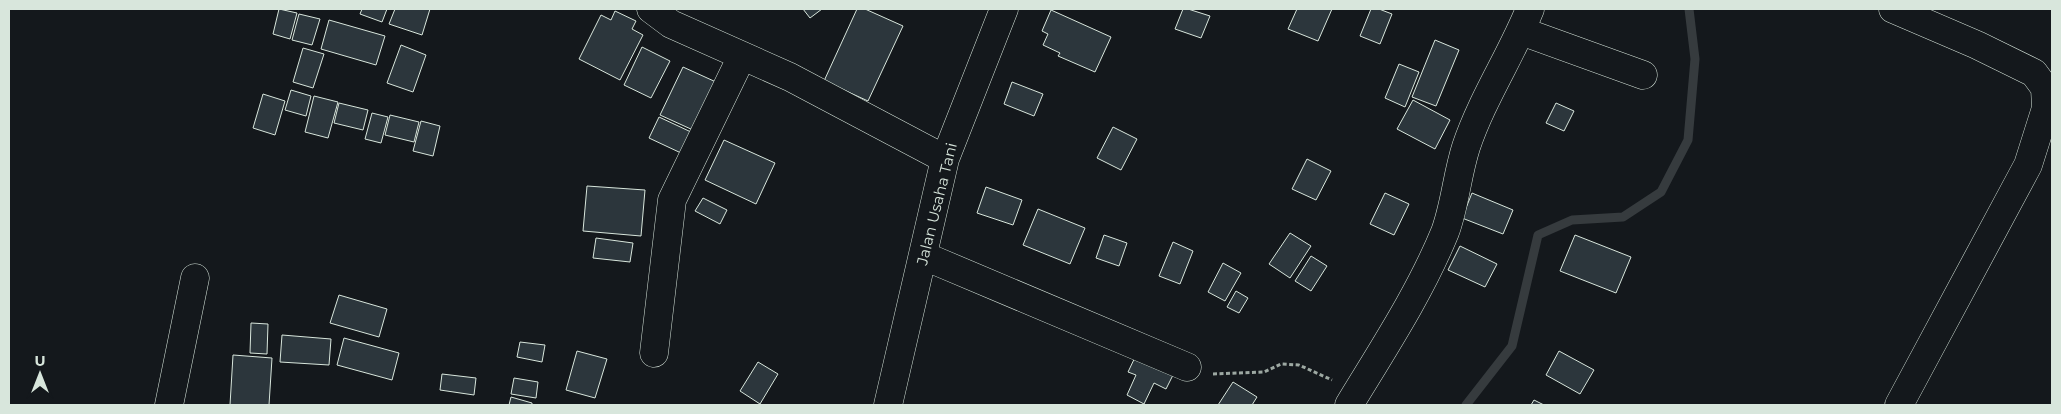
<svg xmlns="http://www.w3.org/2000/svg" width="2061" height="414" viewBox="0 0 2061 414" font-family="Montserrat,sans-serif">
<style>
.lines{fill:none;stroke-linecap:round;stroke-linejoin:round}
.stream{stroke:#363b3e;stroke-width:9}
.building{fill:#2c363c;stroke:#d8e6dc}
.minor-casing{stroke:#d8e6dc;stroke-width:29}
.path{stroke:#9da8a2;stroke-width:3;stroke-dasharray:4 2.5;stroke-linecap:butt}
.minor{stroke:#14181c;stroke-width:28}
.labels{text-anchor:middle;stroke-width:4;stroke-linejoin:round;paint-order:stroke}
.street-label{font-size:15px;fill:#d8e6dc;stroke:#14181c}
</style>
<rect width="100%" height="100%" fill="#14181c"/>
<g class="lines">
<path class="stream" d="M1466,405l46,-59 26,-111 34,-15 51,-3 38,-25 27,-52 7,-81 -6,-50"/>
</g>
<path class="building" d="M279,9l18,4 -7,26 -17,-5z
M362,9h25l-5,13 -22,-8z
M395,9h35l-8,26 -33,-11z
M803,9h19l-12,9z
M857,9h8l38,17 -35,75 -44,-20z
M1183,9h5l22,7 -9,22 -26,-9z
M1297,9h35l-14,32 -30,-12z
M1371,9h8l13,5 -12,30 -20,-8z
M1051,10l60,27 -16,35 -37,-16 2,-3 -17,-8 5,-11 -6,-3z
M615,11l21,10 -4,8 11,6 -23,45 -41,-21 22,-44 10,5z
M299,14l21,5 -8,26 -20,-5z
M329,20l56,16 -9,29 -55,-16z
M1435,40l24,10 -23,56 -24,-9z
M401,45l25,10 -13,37 -26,-9z
M642,47l28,14 -19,37 -27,-13z
M303,48l21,6 -11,34 -20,-6z
M1399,64l20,8 -14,35 -20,-9z
M683,67l33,15 -23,48 -33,-15z
M1012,82l31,12 -9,22 -30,-12z
M291,90l20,6 -5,20 -21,-6z
M263,94l22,7 -10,34 -22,-7z
M314,96l24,6 -10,36 -23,-6z
M1413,100l37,20 -15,29 -38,-20z
M339,103l29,7 -5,20 -29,-7z
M1556,103l18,8 -10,20 -18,-8z
M372,113l16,4 -7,26 -16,-4z
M390,115l29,7 -5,20 -29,-7z
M659,117l32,15 -10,21 -32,-15z
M421,121l19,5 -7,30 -20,-5z
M1113,127l24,12 -16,31 -24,-12z
M724,140l51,23 -19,41 -51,-24z
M1307,159l24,12 -15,29 -24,-11z
M587,186l58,4 -4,46 -58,-5z
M986,187l36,13 -9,25 -36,-12z
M1385,193l24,11 -15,31 -24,-11z
M1472,193l41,17 -10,24 -41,-16z
M703,198l24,12 -7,14 -25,-13z
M1038,209l47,19 -15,36 -47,-19z
M1290,233l21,13 -21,32 -21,-14z
M1104,235l23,8 -8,23 -23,-8z
M1575,235l56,22 -15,36 -56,-22z
M596,238l37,5 -3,19 -37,-4z
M1173,242l20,9 -13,33 -21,-8z
M1460,246l37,18 -12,23 -37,-17z
M1311,256l16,10 -16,25 -16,-10z
M1223,263l18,10 -16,28 -17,-9z
M1236,291l12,7 -9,15 -12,-6z
M339,295l48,14 -8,28 -49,-14z
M251,323l17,1 -1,30 -17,-1z
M282,335l49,4 -2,26 -49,-3z
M344,338l55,15 -7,27 -55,-15z
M520,342l25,3 -3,17 -25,-5z
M577,351l30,8 -12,39 -29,-8z
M1138,351l38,18 -10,20 -12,-6 -10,21 -17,-9 9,-20 -8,-3z
M1559,351l35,19 -14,24 -34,-19z
M233,355l39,3 -3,47h-39z
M758,362l20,12 -18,30 -20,-13z
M442,374l34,4 -2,17 -34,-5z
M514,378l24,4 -2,16 -25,-4z
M1233,382l24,15 -5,8h-34z
M511,397l21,6v2h-23z
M1534,400l10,5h-13z"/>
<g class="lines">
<g class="minor-casing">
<path id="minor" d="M651,9l20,15 119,53 155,82
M1893,9l84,36 57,28 11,15 1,20 -18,57 -129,240
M1521,31l122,44
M924,256l263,111
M654,353l18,-153 70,-144
M169,405l26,-127
M888,405l57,-246 59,-150
M1349,405c34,-56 71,-112 96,-173 10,-27 12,-57 21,-85 16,-48 45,-91 64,-138"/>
</g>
<path class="path" d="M1213,374l51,-2 17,-8 18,1 33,15"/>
<use href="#minor" class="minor"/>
</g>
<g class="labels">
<g class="street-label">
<text transform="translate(937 204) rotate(-76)" y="5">Jalan Usaha Tani</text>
</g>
</g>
<rect width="2061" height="414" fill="none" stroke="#d8e6dc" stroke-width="20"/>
<g transform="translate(40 374)" stroke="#14181c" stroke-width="4" paint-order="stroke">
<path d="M0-4L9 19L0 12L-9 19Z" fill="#d8e6dc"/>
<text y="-8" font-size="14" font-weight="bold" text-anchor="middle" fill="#d8e6dc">U</text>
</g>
</svg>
